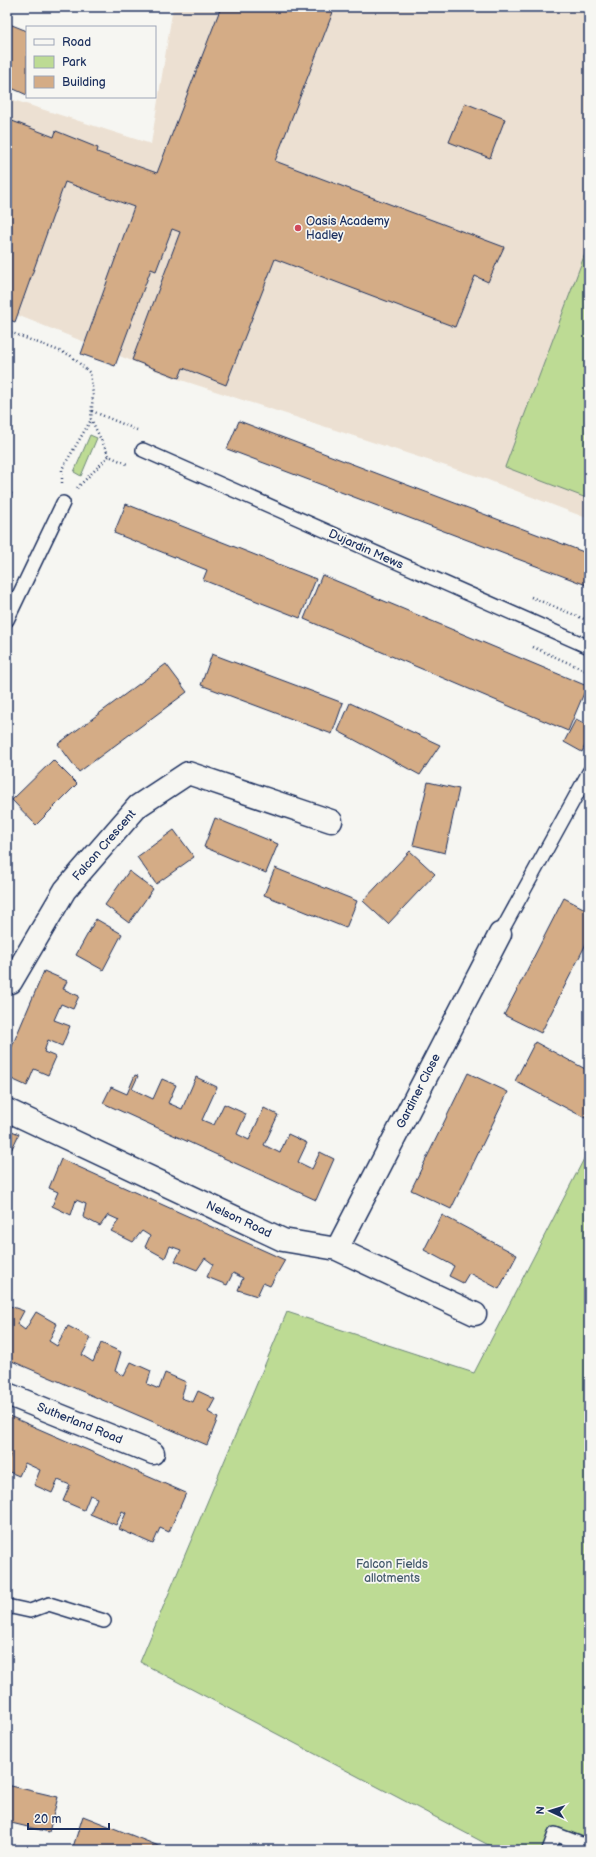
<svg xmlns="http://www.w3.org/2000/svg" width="596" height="1857" viewBox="0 0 596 1857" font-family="'Balsamiq Sans',sans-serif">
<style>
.built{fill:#ece0d2}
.green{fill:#bddb94;stroke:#6c8579}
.building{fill:#d4ac86;stroke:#1b2f5e}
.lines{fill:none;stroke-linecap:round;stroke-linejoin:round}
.service-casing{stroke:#1b2f5e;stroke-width:16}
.minor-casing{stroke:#1b2f5e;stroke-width:25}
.path{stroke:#1b2f5e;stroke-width:2.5;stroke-dasharray:1 3;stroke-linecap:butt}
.service{stroke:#f6f6f2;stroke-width:13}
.minor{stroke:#f6f6f2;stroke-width:22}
.poi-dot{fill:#d1495b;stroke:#f6f6f2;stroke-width:1.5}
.labels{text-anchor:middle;stroke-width:3.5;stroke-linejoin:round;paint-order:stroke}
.poi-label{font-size:12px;fill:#1b2f5e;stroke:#f6f6f2;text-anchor:start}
.street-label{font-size:12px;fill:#1b2f5e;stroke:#f6f6f2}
.park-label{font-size:12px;fill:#445a6c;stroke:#f6f6f2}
</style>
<rect width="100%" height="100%" fill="#f6f6f2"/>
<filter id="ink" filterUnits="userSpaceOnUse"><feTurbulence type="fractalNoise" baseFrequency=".025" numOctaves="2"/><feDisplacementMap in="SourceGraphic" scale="8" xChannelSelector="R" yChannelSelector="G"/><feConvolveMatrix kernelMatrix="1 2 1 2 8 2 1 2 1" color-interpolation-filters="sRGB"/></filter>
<g filter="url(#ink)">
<path class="built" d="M173,7h416v512l-106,-41 -311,-101 -165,-66v-213l144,46z"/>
<path class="green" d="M589,243v256l-84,-32z
M90,435l7,3 -16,38 -7,-4z
M589,1149v701h-91l-358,-188 147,-350 187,61z"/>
<path class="building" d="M221,7h114l-60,154 229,86 -16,35 -13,-6 -20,51 -180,-68 -49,126 -43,-17 -4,10 -47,-18 48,-128 -8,-3 -16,42 -5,-2 -36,97 -34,-12 53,-147 -69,-25 -50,140 -8,-3v-200l47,18 2,-6 42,17 -1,4 60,21z
M7,23l20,8v64l-20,-9z
M465,103l40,16 -15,39 -41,-16z
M239,421l350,133v32l-362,-137z
M7,490l5,3 -5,12z
M126,504l190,75 -16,39 -97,-38 4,-10 -93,-37z
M322,575l265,111 -19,45 -264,-112z
M212,654l131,49 -11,31 -131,-49z
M166,664l21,28 -108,80 -21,-28z
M350,703l90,42 -20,30 -82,-44z
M576,719l13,7v11l-7,15 -18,-10z
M53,760l24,24 -41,41 -24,-25z
M428,782l31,7 -14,64 -32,-8z
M215,818l63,26 -12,29 -62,-26z
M174,830l20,27 -38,27 -19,-27z
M410,851l25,23 -47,50 -25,-23z
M7,853l4,13 -4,1z
M275,868l82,33 -11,27 -82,-33z
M129,871l24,18 -24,34 -24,-18z
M564,898l25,13v27l-48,95 -37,-18z
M96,919l26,15 -19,36 -27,-15z
M44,971l23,10 -4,8 16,7 -6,13 -12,-5 -7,16 16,6 -8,20 -14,-6 -4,12 12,5 -8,18 -14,-6 -7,17 -20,-9v-19z
M535,1042l54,29v45l-2,3 -72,-38z
M468,1073l40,19 -57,117 -40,-19z
M135,1075l3,1 -6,13 21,10 9,-20 14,6 -8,18 14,6 14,-32 21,10 -15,33 12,5 10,-21 22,10 -9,20 12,6 15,-32 14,7 -14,30 16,8 8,-19 19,9 -9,19 14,7 8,-17 14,7 -18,41 -213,-97 8,-16 16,7z
M7,1120l3,1 -3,8 12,5 -12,25z
M61,1159l224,101 -15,26 -7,-3 -6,13 -19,-6 5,-12 -10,-5 -6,12 -20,-8 6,-13 -8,-6 -8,12 -22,-9 6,-11 -11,-4 -5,12 -20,-11 5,-11 -8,-5 -9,11 -22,-11 8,-11 -11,-5 -8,11 -17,-9 3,-13 -10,-4 -5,15 -19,-9 6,-14 -9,-4z
M442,1215l75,40 -18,34 -30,-16 -6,10 -14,-7 5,-10 -30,-16z
M7,1305l17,6 -7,13 8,6 11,-18 21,12 -8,17 8,5 11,-20 23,12 -9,17 11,7 8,-19 20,9 -6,19 9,5 7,-14 20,9 -4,13 12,5 6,-16 21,9 -5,16 12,4 5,-11 17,8 -7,13 10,6 -11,27 -200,-86z
M7,1415l179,78 -17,39 -9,-4 -7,16 -34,-15 7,-16 -4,-2 -6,14 -26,-11 7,-16 -7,-3 -6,15 -21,-9 7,-16 -12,-5 -6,13 -18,-8 6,-15 -15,-7 -6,13 -12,-5v-7l3,-9 -3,-1z
M7,1785l51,12 -9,35 -42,-10z
M83,1816l86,34h-97z"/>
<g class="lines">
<g class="service-casing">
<path id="service" d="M143,450l446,197
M7,620l56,-117
M500,934l89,-162
M7,1606l23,5 19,-7 55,17
M549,1850l6,-16 34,13"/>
</g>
<g class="minor-casing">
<path id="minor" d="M11,982l54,-92 73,-84 50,-33 143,48
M7,1110l276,130 54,9 138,65
M337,1249l163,-315
M7,1394l146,59"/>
</g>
<path class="path" d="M7,331l63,24 20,18 3,21 -2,25 18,37 18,8
M92,411l45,19
M62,483v-14l29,-49
M77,488l32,-32
M531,597l58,24
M533,647l56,25"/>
<use href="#service" class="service"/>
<use href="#minor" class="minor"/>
</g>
</g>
<circle class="poi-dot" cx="298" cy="228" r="4"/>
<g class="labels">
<g class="poi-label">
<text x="306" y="225">Oasis Academy<tspan x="306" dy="14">Hadley</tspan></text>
</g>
<g class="street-label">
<text transform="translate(366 549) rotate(24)" y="4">Dujardin Mews</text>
<text transform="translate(104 845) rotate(-49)" y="4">Falcon Crescent</text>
<text transform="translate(418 1091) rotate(-63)" y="4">Gardiner Close</text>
<text transform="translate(239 1219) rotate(25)" y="4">Nelson Road</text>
<text transform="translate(80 1423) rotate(22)" y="4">Sutherland Road</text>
</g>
<g class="park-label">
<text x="392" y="1568">Falcon Fields<tspan x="392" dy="14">allotments</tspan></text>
</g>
</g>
<rect width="596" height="1857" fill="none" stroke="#f6f6f2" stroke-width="24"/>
<rect x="12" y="12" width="572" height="1833" fill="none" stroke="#1b2f5e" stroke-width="1.5" filter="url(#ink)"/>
<rect x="26" y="26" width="130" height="72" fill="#f6f6f2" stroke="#9ea6b7"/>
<rect x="34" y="39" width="20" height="6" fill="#f6f6f2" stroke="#9ea6b7"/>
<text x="62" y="46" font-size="12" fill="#1b2f5e">Road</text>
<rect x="34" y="56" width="20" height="12" fill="#bddb94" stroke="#9ea6b7"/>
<text x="62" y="66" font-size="12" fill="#1b2f5e">Park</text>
<rect x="34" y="76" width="20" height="12" fill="#d4ac86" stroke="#9ea6b7"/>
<text x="62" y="86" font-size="12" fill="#1b2f5e">Building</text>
<g transform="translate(550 1811) rotate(274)" stroke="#f6f6f2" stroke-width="3" paint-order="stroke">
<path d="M0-3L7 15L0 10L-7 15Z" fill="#1b2f5e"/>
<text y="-6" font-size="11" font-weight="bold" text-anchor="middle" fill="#1b2f5e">N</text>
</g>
<path d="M28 1823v6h81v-6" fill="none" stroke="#1b2f5e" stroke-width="2"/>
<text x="34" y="1823" font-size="12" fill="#1b2f5e" stroke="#f6f6f2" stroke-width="3" paint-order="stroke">20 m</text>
</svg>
